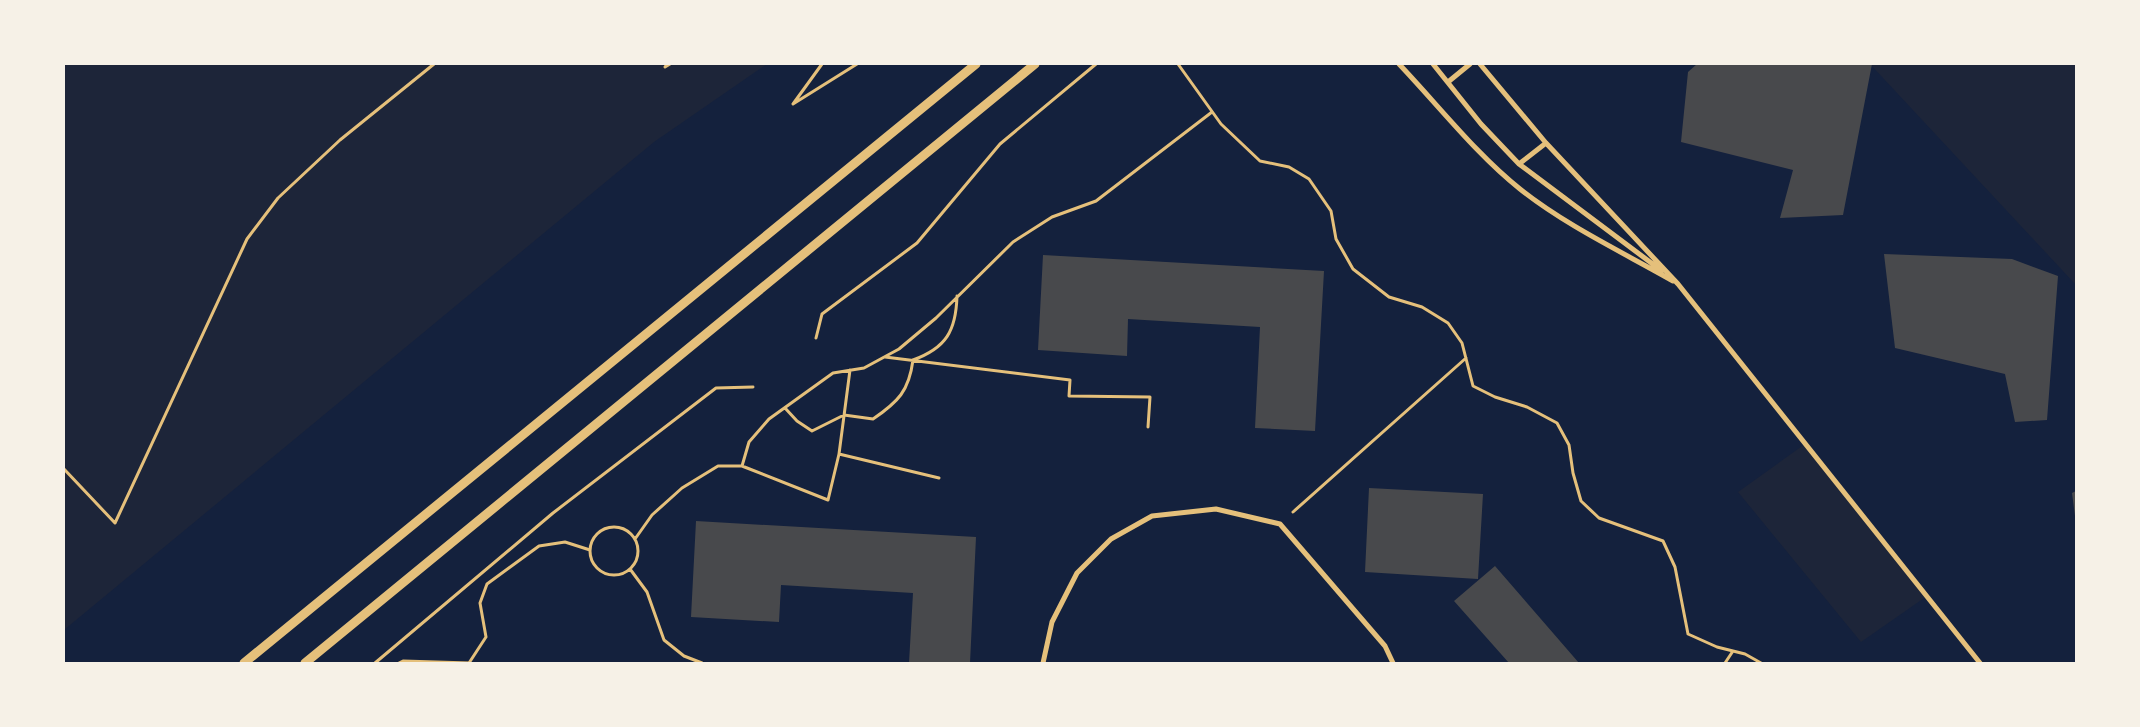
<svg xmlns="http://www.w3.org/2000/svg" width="2140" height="727" viewBox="0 0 2140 727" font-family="'Work Sans',sans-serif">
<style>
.green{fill:#1d2539}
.building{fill:#48494c}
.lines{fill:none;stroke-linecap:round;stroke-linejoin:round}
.path{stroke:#e5c07b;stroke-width:3}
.minor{stroke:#e5c07b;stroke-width:5}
.tertiary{stroke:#e5c07b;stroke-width:9}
</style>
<rect width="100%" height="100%" fill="#14213d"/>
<path class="green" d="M64,64h703l-113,78 -590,488z
M1870,64h206v221z
M1805,444l122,152 -66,46 -123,-150z"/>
<path class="building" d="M1697,64h175l-29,151 -63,3 13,-48 -112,-28 7,-70z
M1884,254l128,5 46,17 -11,144 -32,2 -10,-48 -110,-26z
M1043,255l281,16 -9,160 -60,-3 5,-101 -132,-8 -1,37 -89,-6z
M1369,488l114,6 -5,85 -113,-7z
M2076,491v25h-1l-3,-23z
M696,521l280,16 -6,126h-61l4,-70 -132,-8 -2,37 -88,-5z
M1495,566l84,97h-70l-55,-62z"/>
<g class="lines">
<path class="path" d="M667,64l-2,3 5,-3
M822,64l-29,40 64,-40
M1178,64l43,60 39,37 29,6 20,12 22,32 5,28 17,30 36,28 33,10 26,16 14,20 11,43 22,11 32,10 30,16 12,22 4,28 8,28 18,17 64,23 12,26 13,67 29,13 28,7 16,9
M816,338l6,-24 95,-71 83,-99 96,-80
M885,357l185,23 -1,16 81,1 -2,30
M785,408l12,13 15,10 32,-16 29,4c25,-17 36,-28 40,-59 33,-12 43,-29 44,-64
M839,454l11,-84
M742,466l7,-24 20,-23 64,-46 31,-5 35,-19 37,-31 77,-76 39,-25 44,-16 116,-89
M64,469l51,54 132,-284 31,-41 62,-58 94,-76
M1293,512l173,-154
M590 551a24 24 0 1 1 48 0a24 24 0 1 1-48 0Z
M635,539l17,-24 30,-27 36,-22h24l86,34 11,-46 100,24
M630,569l17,23 17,48 20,16 18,7
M375,663l178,-150 163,-125 37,-1
M399,663l4,-2 67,2
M469,663l17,-26 -6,-34 7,-19 52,-38 26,-4 25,8
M1725,663l8,-12"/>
<path class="minor" d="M1399,64c39,41 78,91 121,125 45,36 104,64 153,92
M1433,64l48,60 38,40 143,107
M1480,64l66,79 132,141 302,379
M1448,82l22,-18
M1519,164l27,-21
M1043,663l9,-41 25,-49 34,-34 41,-23 64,-7 64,15 105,122 8,17"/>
<path class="tertiary" d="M244,663l732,-599
M305,663l730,-599"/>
</g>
<rect width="2140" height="727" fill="none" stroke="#f6f1e7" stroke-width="130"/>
</svg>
